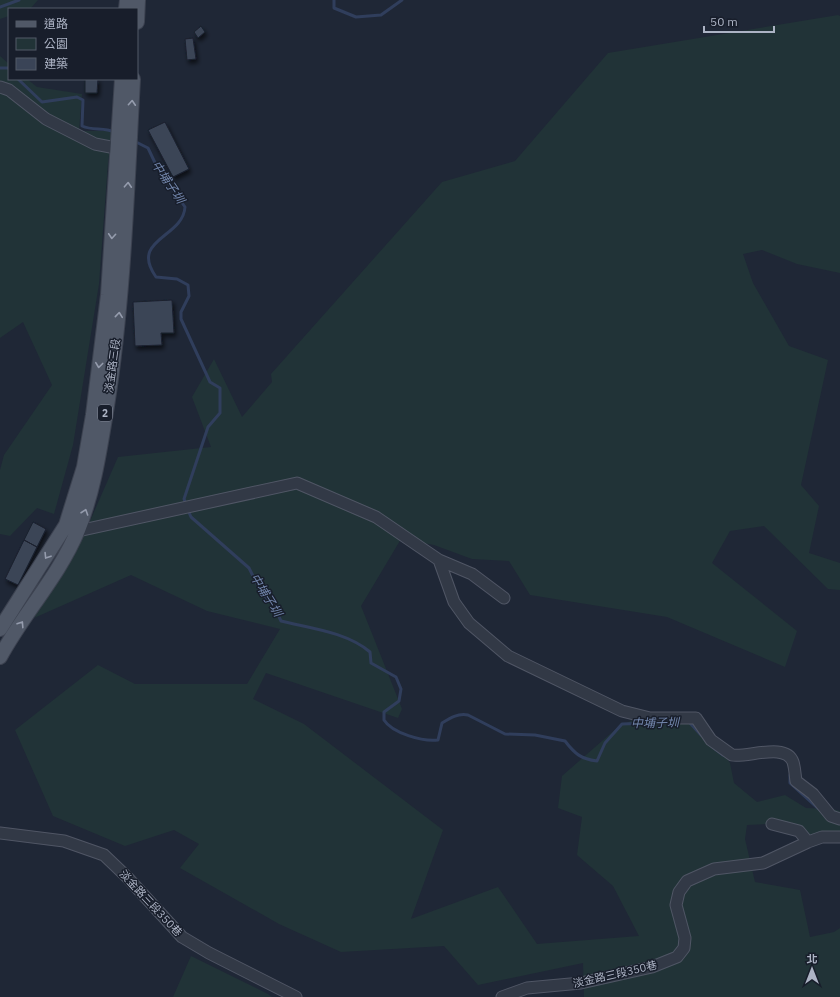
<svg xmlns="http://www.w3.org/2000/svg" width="840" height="997" viewBox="0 0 840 997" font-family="'IBM Plex Sans','Noto Sans TC',sans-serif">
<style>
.green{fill:#213337}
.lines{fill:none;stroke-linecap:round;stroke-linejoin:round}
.stream{stroke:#303e5c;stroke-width:3}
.building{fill:#3a4457;stroke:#1a202d;filter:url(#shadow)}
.minor-casing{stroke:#505665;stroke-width:13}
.major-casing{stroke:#3c4250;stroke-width:16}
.minor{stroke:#323946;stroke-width:11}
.major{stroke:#505867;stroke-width:14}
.oneway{stroke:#959cad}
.labels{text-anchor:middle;stroke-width:3;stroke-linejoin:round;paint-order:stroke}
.shield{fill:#181e2b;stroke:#808696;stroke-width:1}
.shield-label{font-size:10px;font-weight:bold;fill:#acb3c4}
.street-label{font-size:11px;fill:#acb3c4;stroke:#181e2b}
.water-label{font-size:12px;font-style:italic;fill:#7387ad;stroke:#181e2b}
</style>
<defs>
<filter id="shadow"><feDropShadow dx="2" dy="3.5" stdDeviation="2" flood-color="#0009"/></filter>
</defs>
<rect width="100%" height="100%" fill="#1f2736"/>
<path class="green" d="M0,0h38l-8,9h-21v7l-9,3z
M838,15l2,1v257l-43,-9 -35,-14 -19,4 10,29 36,63 39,14 -27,125 18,21 -10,47 31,10v27l-12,-1 -64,-63 -34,5 -18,32 85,68 -12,36 -118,-50 -137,-22 -21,-34 -37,-2 -38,-14 -33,-6 -40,67 41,103 -4,9 -132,-45 -13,26 51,25 139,106 -32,89 87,-32 39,57 102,-8 -26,-50 -36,-31 5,-38 -24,-9 4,-32 56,-49 25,-12h46l26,27 15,21 4,20 23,19 28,-7 21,13 27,1 7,2v25l-31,-1 -17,-12 -45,2 -2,14 10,43 45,8 10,47 24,-5 6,-4v69h-256l-1,-34 -105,22 -34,-39 -103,6 -62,-28 -99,-56 19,-24 -25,-14 -49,16 -72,-30 -38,-86 83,-65 37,19h112l33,-55 -73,-18 -76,-36 -97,43 49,-81 35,-80 93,-10 -19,-50 22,-38 28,58 30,-35 -1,-8 171,-192 73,-21 93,-108z
M0,56l9,8v15h18l10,8 45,7 -3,37h33l-4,32 -9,121 -26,161 -19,69 -17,-6 -27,28 -10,-2v-64l4,-15 48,-70 -29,-63 -23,16z
M191,956l77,38 4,3h-99z"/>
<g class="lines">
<path class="stream" d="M334,0v8l22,9 25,-2 21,-15
M0,7l19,-7
M0,68h9
M18,79l24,23 35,-5 6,3 -1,26c11,5 22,1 32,6
M134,141l14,7 9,19 28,40c-2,31 -56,32 -29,70l21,2 11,6 1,11 -8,16v7l29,63 10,6v25l-12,14 -24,72 2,5
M188,510l3,7 58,51 12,24 13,14 7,15c28,7 66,11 89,31l1,11 25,14 5,12 -2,12 -15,11v8c8,13 39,22 54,20l4,-17c8,-5 16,-10 26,-8l37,19 30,1 30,6c10,13 16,18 32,20l8,-18 17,-19 27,-1
M689,722l12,13
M710,745l13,10
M790,775v8l33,30"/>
</g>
<path class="building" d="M201,26l4,6 -7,6 -4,-6z
M193,38l3,21 -9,1 -2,-21z
M85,79h13l-1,14h-12z
M165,122l24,47 -16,8 -25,-47z
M172,300l2,33h-13l1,12 -27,1 -2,-44z
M33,522l13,7 -9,18 -13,-7z
M24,540l13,7 -19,38 -13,-6z"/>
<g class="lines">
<g class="minor-casing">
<path id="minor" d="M0,87l9,3 37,29 49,25 31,6
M72,528l6,3 219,-48 79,34 63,43 33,14 32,24
M439,560l15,42 15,21 39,33 114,55 28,7h46l15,22 21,15c15,3 54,-13 61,7 2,6 2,13 3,19l17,13 18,22 9,3
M772,824l27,7 9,11
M0,833l64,8 40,14 23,22 55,60 27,16 87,44
M502,997l25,-9 54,-5 71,-16 25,-10 7,-9 1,-10 -9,-33 3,-13 8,-11 27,-12 49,-6 45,-21 14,-5h18"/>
</g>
<g class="major-casing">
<path id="major" d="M126,9l1,-9
M137,22l1,-22
M0,629l66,-104 18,-58 9,-52 15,-120 14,-216
M0,657c23,-43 59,-81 78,-127 16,-39 22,-82 29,-124 17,-108 20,-218 26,-327"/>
</g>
<use href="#minor" class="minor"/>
<use href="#major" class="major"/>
</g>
<defs><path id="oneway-chevron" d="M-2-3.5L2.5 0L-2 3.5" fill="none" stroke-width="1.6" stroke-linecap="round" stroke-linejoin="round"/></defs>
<g class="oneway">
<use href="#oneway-chevron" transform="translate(132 103) rotate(-86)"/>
<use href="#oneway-chevron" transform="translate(128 185) rotate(-87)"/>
<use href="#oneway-chevron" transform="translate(112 236) rotate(94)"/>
<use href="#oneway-chevron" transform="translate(119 315) rotate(-84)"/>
<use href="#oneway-chevron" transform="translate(99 365) rotate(97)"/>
<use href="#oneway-chevron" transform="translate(85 512) rotate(-71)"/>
<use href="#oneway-chevron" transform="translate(47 556) rotate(122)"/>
<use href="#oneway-chevron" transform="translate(21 624) rotate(-57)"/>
</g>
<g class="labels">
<rect class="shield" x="98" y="405" width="14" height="16" rx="3"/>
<g class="shield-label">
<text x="105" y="417">2</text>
</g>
<g class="street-label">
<text transform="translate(112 366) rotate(-82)" y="4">淡金路三段</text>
<text transform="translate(151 903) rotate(47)" y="4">淡金路三段350巷</text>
<text transform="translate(615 974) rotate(-13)" y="4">淡金路三段350巷</text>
</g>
<g class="water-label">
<text transform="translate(168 182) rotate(56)" y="4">中埔子圳</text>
<text transform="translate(266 595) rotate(58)" y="4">中埔子圳</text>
<text transform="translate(655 723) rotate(-1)" y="4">中埔子圳</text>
</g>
</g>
<rect x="8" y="8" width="130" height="72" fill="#181e2b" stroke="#535a68"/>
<rect x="16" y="21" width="20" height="6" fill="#505867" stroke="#535a68"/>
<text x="44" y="28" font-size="12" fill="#acb3c4">道路</text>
<rect x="16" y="38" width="20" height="12" fill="#213337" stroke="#535a68"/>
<text x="44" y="48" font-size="12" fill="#acb3c4">公園</text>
<rect x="16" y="58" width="20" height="12" fill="#3a4457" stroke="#535a68"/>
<text x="44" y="68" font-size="12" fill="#acb3c4">建築</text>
<g transform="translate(812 969)" stroke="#181e2b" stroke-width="3" paint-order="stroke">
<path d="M0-3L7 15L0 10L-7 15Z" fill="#acb3c4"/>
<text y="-6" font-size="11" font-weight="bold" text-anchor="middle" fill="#acb3c4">北</text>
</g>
<path d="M704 26v6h70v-6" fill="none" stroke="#acb3c4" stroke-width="2"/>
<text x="710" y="26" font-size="12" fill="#acb3c4" stroke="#181e2b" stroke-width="3" paint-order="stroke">50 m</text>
</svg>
